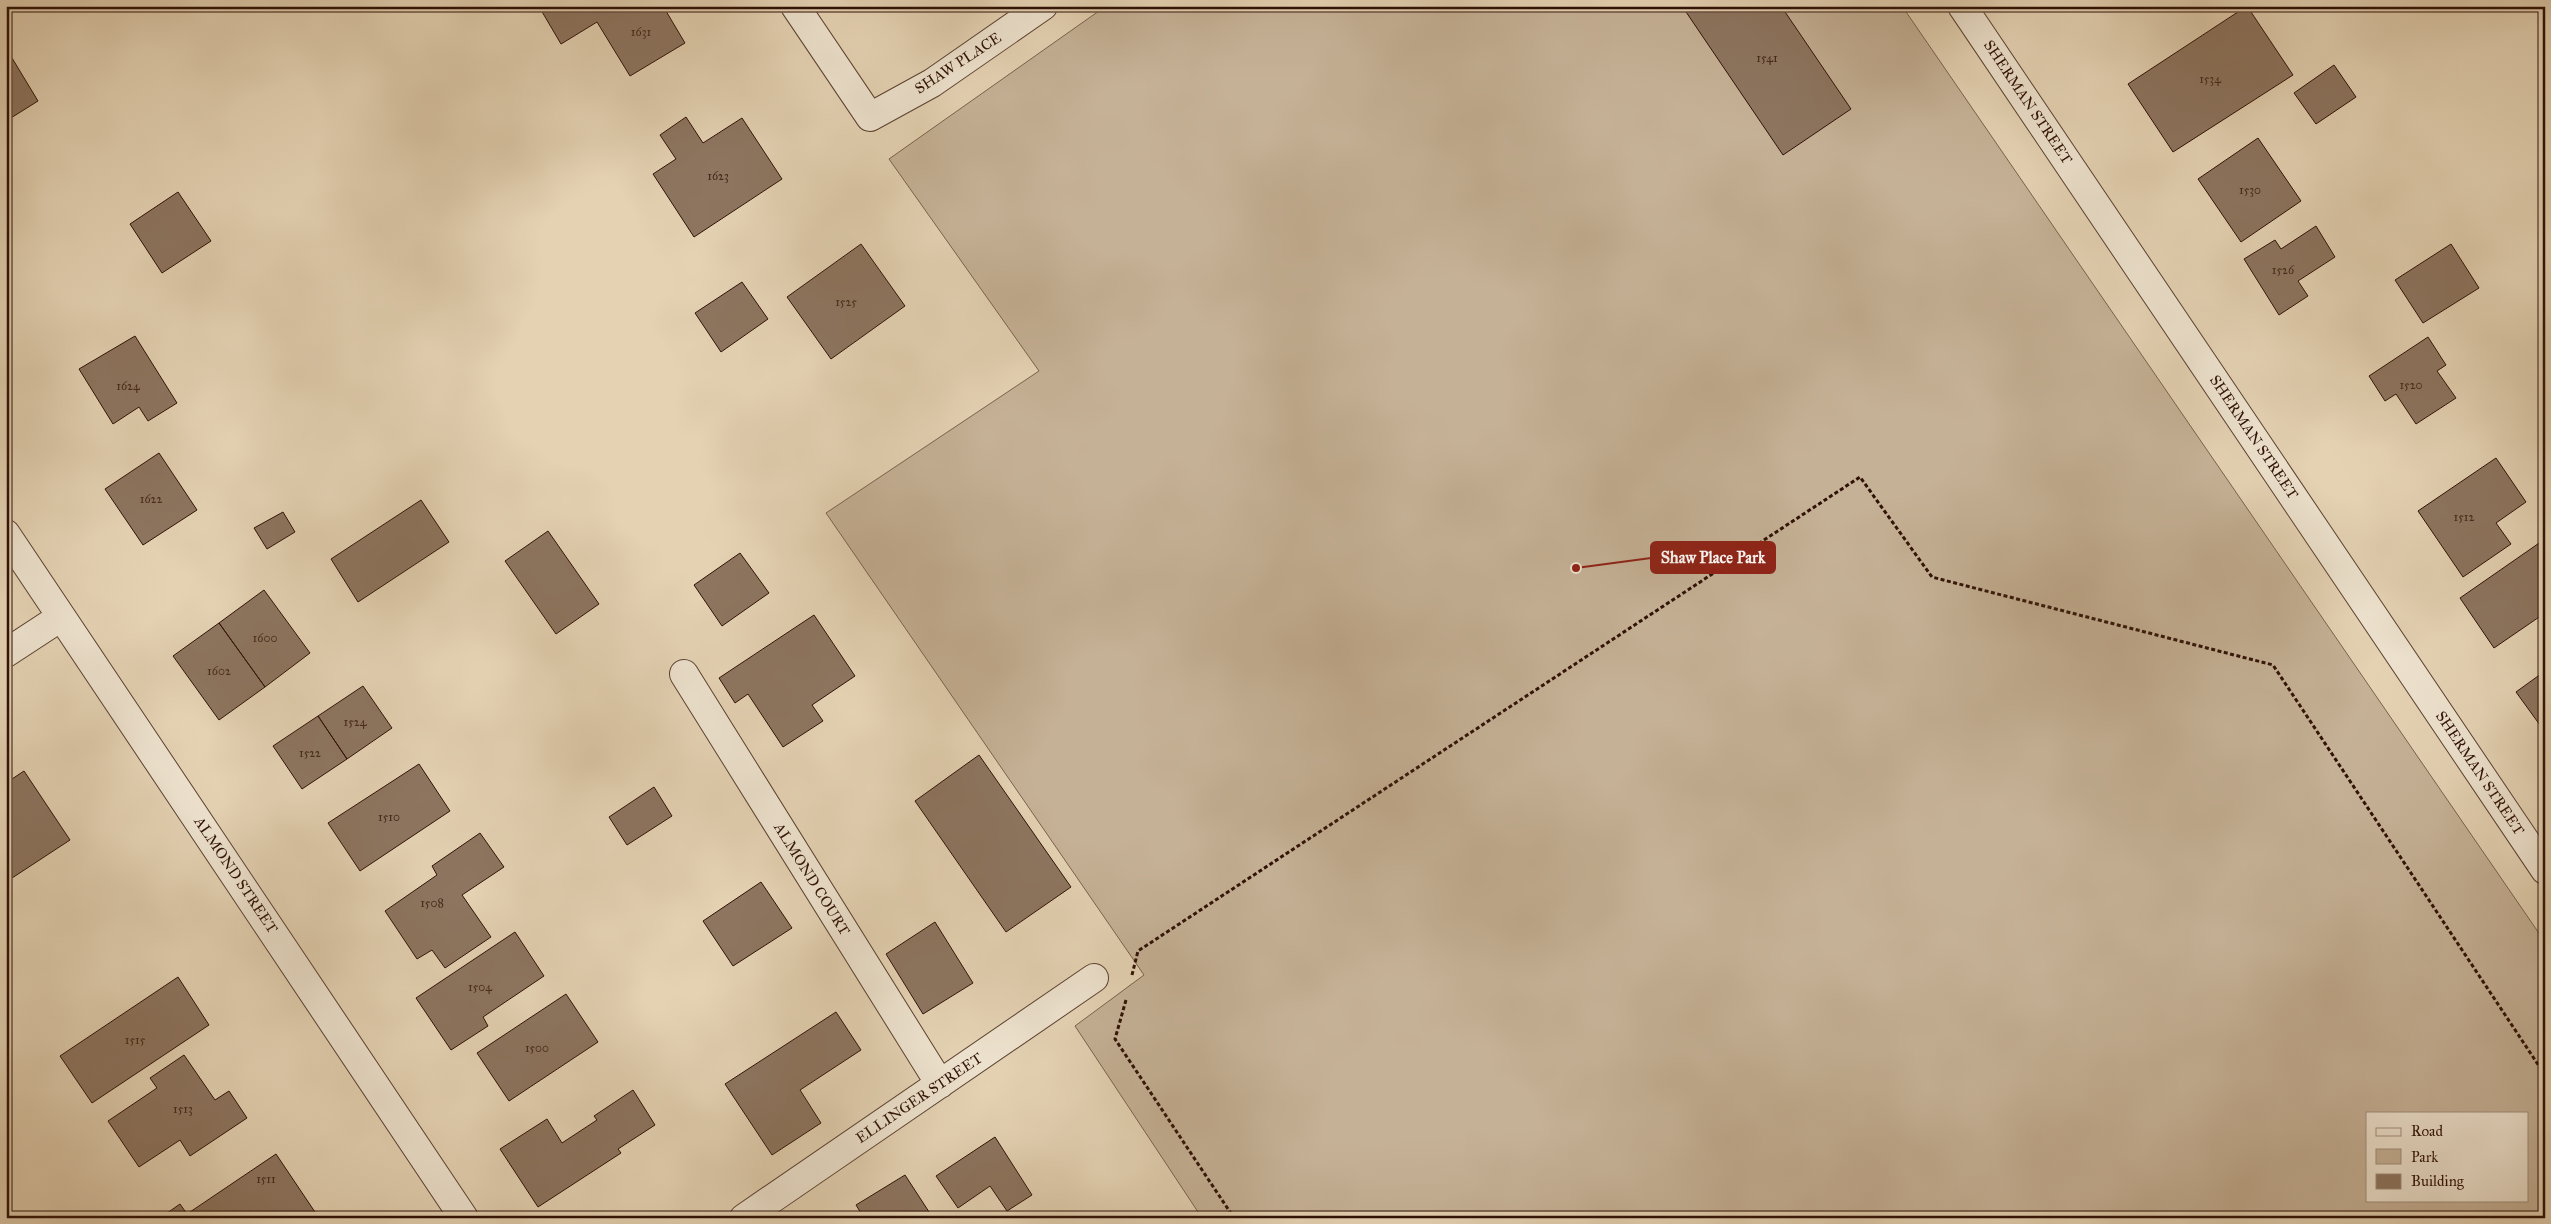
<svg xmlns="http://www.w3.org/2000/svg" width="2551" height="1224" viewBox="0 0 2551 1224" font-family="'IM FELL Great Primer',serif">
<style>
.green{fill:#c5b196;stroke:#7a614e;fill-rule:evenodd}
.building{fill:#8d7560;stroke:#2f1106}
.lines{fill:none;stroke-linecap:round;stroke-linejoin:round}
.minor-casing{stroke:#5c4131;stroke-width:30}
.path{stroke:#2f1106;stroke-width:3;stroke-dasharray:4 2.5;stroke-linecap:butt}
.minor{stroke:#ede2ce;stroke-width:28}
.labels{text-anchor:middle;stroke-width:4;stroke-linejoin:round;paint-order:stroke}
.number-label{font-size:12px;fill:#462a1c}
.street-label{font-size:15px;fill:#2f1106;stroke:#ede2ce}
.leader{fill:none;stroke:#8f2418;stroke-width:2}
.callout-dot{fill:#8f2418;stroke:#ede2ce;stroke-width:2}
.callout{fill:#8f2418;stroke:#8f2418;stroke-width:2}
.callout-label{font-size:16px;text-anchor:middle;font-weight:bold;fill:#fff}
</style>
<rect width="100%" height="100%" fill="#e4d2b3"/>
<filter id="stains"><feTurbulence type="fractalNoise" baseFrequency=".004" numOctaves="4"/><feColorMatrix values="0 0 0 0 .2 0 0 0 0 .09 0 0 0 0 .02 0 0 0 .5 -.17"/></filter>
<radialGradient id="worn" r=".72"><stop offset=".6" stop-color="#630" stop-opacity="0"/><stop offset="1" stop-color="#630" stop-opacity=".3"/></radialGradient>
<path class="green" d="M1106,6h796l643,936v276h-1343l-127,-192 69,-51 -318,-462 213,-142 -150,-212zM2367,1113h160v87h-160z"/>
<path class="building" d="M547,6h116l22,37 -55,33 -33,-54 -36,22 -20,-34z
M1682,6h99l70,103 -68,46z
M2247,6l46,69 -120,77 -45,-68z
M12,58l26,43 -32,20v-59z
M2334,65l22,32 -40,27 -22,-31z
M686,117l17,26 39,-25 40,61 -88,58 -41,-63 23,-15 -16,-24z
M2258,138l43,63 -60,41 -43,-63z
M178,192l33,49 -49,32 -32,-49z
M2316,226l19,31 -37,24 10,15 -29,19 -35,-56 31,-19 6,9z
M861,244l44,62 -74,53 -44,-62z
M2451,244l28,44 -56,35 -28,-43z
M742,282l26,37 -47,33 -26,-39z
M135,336l42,67 -29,18 -9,-14 -26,17 -34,-55z
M2428,337l18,28 -9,6 19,27 -40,26 -20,-30 -11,7 -16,-25z
M159,453l38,57 -54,35 -38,-56z
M2496,458l30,44 -30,21 15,21 -48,33 -45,-66z
M421,500l28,42 -91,60 -27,-43z
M283,512l12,20 -28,17 -13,-21z
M548,531l51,73 -43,30 -51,-73z
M2545,539v74l-51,35 -34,-50z
M740,553l29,40 -47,33 -28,-41z
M264,590l46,63 -45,34 -46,-64z
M814,615l41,61 -43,29 11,16 -40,26 -35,-53 -13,9 -16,-25z
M219,623l46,64 -46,33 -46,-64z
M2545,671v61l-29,-40z
M363,686l29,42 -45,31 -29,-43z
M318,716l29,43 -45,30 -29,-43z
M979,755l92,132 -65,45 -91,-131z
M419,764l31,47 -90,60 -32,-48z
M24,771l46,69 -61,40 -3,-4v-93z
M654,787l18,29 -45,29 -18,-28z
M480,833l24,34 -42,28 29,42 -46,31 -13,-18 -15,9 -32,-48 52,-36 -5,-9z
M761,882l31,46 -59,38 -30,-45z
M935,922l38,61 -50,31 -37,-60z
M515,932l29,44 -61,41 5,9 -37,24 -35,-52z
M178,977l31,48 -117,78 -32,-47z
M566,994l32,48 -89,59 -32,-48z
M836,1012l25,38 -61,40 21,33 -49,32 -47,-71z
M184,1055l31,45 14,-9 18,27 -57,38 -10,-16 -41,27 -31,-46 49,-33 -7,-10z
M633,1090l22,35 -37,24 3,4 -83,54 -38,-58 47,-30 15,24 35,-23 -3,-4z
M995,1137l37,58 -25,16 -17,-25 -32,22 -22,-32z
M276,1154l43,64h-159l20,-14 7,10z
M905,1175l28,43h-69l-8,-13z"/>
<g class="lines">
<g class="minor-casing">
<path id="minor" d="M795,6l75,111 62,-34 111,-77
M1962,6l583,864
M6,534l458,684
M6,653l55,-36
M684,674l256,410
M744,1218l350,-240"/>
</g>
<path class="path" d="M1132,975l6,-24 722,-474 72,100 341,88 272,410
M1126,1000l-11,39 119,179
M2532,1218l13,-9"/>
<use href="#minor" class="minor"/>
</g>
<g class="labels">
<g class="number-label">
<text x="641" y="36">1631</text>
<text x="1767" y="62">1541</text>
<text x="2210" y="83">1534</text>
<text x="718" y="180">1623</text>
<text x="2250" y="194">1530</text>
<text x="2283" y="274">1526</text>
<text x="846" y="306">1525</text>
<text x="2411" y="389">1520</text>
<text x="128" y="390">1624</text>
<text x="151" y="503">1622</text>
<text x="2464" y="521">1512</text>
<text x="265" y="642">1600</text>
<text x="219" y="675">1602</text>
<text x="355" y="726">1524</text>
<text x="310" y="757">1522</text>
<text x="389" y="821">1510</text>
<text x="432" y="907">1508</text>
<text x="480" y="991">1504</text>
<text x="135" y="1044">1515</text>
<text x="537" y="1052">1500</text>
<text x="183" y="1113">1513</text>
<text x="266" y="1183">1511</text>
</g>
<g class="street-label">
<text transform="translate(958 63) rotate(-33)" y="5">SHAW PLACE</text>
<text transform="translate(2028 102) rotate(56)" y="5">SHERMAN STREET</text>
<text transform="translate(2254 437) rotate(56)" y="5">SHERMAN STREET</text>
<text transform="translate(2480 773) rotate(56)" y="5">SHERMAN STREET</text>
<text transform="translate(236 875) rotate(56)" y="5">ALMOND STREET</text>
<text transform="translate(812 879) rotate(58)" y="5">ALMOND COURT</text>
<text transform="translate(919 1098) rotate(-34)" y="5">ELLINGER STREET</text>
</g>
</g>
<path class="leader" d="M1576 568L1651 558"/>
<circle class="callout-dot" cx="1576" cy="568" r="5"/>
<rect class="callout" x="1651" y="542" width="124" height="31" rx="5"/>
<g class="callout-label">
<text x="1713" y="563">Shaw Place Park</text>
</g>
<rect width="2551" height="1224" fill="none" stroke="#e4d2b3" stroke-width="25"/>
<rect x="8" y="8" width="2536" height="1209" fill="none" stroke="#2f1106" stroke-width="2.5"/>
<rect x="12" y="12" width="2526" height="1199" fill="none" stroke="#2f1106"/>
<rect x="2366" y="1112" width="162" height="90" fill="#ede2ce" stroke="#a18e7e"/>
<rect x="2376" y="1128" width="25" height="8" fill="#ede2ce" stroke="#a18e7e"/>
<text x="2411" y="1136" font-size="15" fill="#2f1106">Road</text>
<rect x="2376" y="1149" width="25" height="15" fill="#c5b196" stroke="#a18e7e"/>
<text x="2411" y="1162" font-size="15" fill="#2f1106">Park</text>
<rect x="2376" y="1174" width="25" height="15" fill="#8d7560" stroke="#a18e7e"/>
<text x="2411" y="1186" font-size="15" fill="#2f1106">Building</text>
<rect width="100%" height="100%" filter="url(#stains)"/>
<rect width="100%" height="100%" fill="url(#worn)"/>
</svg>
